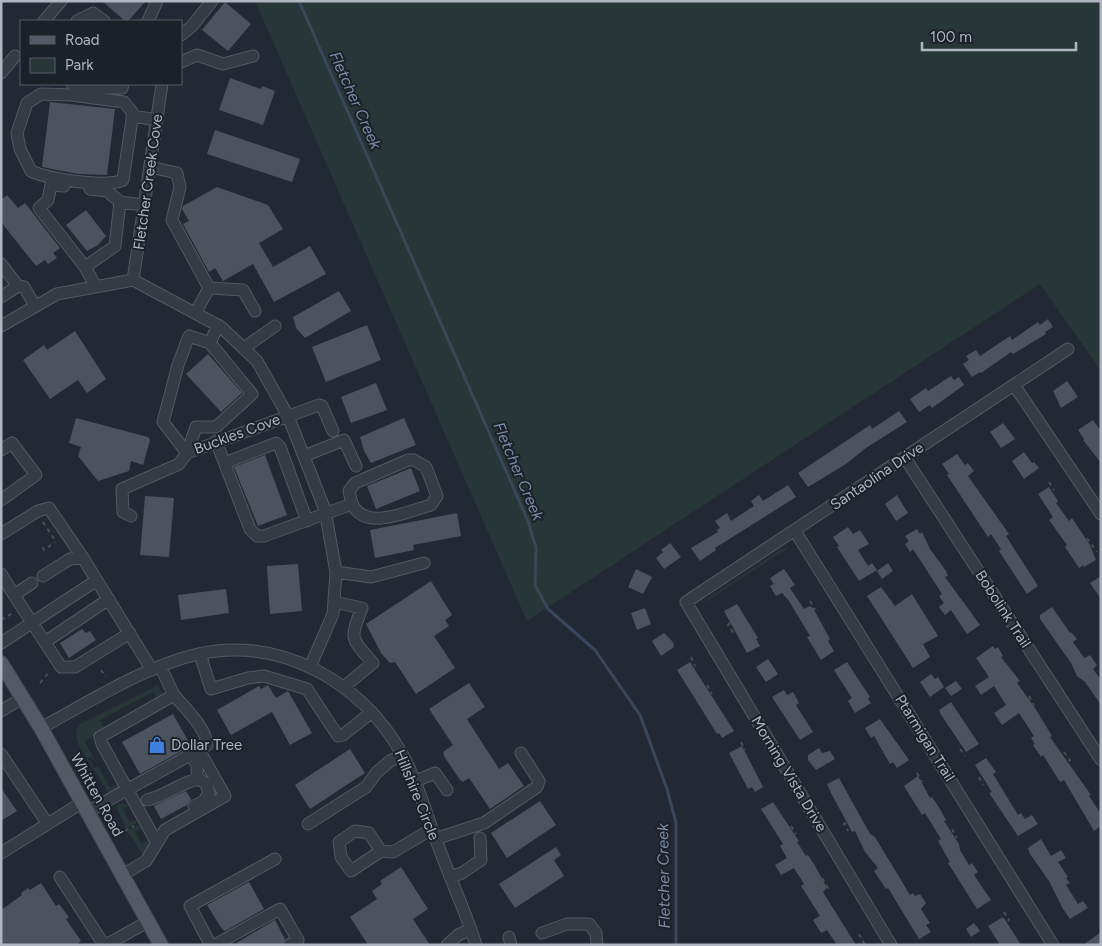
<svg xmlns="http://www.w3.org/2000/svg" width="1102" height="946" viewBox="0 0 1102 946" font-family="Figtree,sans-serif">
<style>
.green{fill:#273737}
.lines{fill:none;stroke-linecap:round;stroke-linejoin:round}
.stream{stroke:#39475c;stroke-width:3}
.building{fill:#4b535f}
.minor-casing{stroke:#535962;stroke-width:13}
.major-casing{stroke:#3f444e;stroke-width:16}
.path{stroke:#435254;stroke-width:2;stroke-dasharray:4 4;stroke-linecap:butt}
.minor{stroke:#353b45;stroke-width:11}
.major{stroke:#535a65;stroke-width:14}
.labels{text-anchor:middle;stroke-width:4;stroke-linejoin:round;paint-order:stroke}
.street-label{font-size:15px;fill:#afb6c1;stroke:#1b2029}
.poi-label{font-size:15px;fill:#afb6c1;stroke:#1b2029;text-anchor:start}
.water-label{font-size:16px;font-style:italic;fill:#7b8da7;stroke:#1b2029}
</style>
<rect width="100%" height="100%" fill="#222934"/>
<path class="green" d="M255,1h846v370l-61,-87 -513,337z
M788,547v1l-84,55 4,-5 72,-48z
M158,685l5,11 -6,2 -4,-6 -53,28 4,8 -19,14 12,22 -6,-7 -4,2c-7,-12 -16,-22 -7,-35z
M90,760l4,8 4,-2 12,22 7,-4 1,4 -9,5 -21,-32z
M122,803l7,2 -6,5 7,12 8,-2 -2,4 -10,5 -10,-23z
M137,826l4,1 -6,5 7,12 6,-4 2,2 -2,8 -6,3 -15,-22z"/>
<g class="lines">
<path class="stream" d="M299,1l229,520 8,27 -1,37 13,24 47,41 45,65 27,74 9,34v122"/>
</g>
<path class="building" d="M102,1h44l-18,20h-3z
M225,2l26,22 -23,27 -26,-21z
M230,78l31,11 1,-3 13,5 -12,34 -44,-15z
M50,102l65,7 -8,66 -29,-1 -36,-7z
M215,130l85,29 -8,23 -85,-28z
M217,187l51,18 15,24 -24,14 14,24 37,-21 16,28 -52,28 -21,-38 -30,17 -8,-13 -6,4 -26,-48 6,-3 -7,-12 1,-3z
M7,195l11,13 7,-5 35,45 -7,5 4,5 -9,6 -3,-4 -9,6 -35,-44v-22z
M86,210l20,26 -8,9 -11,6 -21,-26z
M339,291l12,20 -46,27 -9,-10 -3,-11z
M1048,319l5,8 -8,5 1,2 -33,20 -2,-2 -30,21 -1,-1 -8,5 -9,-13 6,-4 -3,-4 10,-6 4,6 30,-20 2,4 26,-18 2,3z
M367,325l14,35 -55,22 -14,-35z
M75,331l31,48 -19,14 -9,-13 -28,19 -27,-39 21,-15 3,5z
M208,354l34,39 -21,19 -35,-38z
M951,376l3,4 5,-3 5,8 -32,23 -2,-3 -11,7 -9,-13 16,-11 2,3z
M1067,381l11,16 -17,11 -8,-17z
M376,383l11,27 -36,13 -10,-26z
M899,411l8,11 -41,26 -20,16 -38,23 -10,-14 72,-48 2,4z
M76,418l72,19 2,3 -7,25 -12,-4 -2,10 -31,10 -20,-25 3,-9 -12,-4z
M404,418l12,27 -45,18 -7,-12 -4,-14z
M1093,420l8,11v32l-18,-23 1,-1 -6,-9z
M1003,423l12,16 -14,9 -11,-16z
M1024,452l8,11 2,-1 5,6 -15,11 -12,-18z
M957,454l8,11 3,-2 6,8 -6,5 41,58 -3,2 32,50 -11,8 -28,-43 2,-2 -10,-15 -3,3 -41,-62 2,-1 -7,-10z
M265,455l22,60 -29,11 -24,-59z
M411,468l9,23 -44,18 -9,-23z
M788,485l8,12 -81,51 1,2 -16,11 -9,-13 27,-16 -1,-2 3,-2 -5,-7 12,-8 4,8 23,-15 -3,-5 8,-6 4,6z
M1049,487l9,14 -2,2 13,18 3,-3 18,27 6,15 -12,7 -1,-2 -4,3 -14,-21 2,-2 -18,-25 4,-3 -15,-23z
M897,495l11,18 -12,8 -11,-17z
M145,496l29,2 -5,59 -29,-2z
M457,513l4,23 -48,9 1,5 -39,8 -5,-28z
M848,527l5,7 7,-4 9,14 -11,6 10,16 4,-3 5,7 -18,11 -22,-34 2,-1 -6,-9z
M917,529l3,5 2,-2 8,17 16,22 2,5 -3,1 35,48 -13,9 -16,-24 -6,5 -6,-8 5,-4 -5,-7 3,-2 -29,-45 -3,3 -5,-8 4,-3 -4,-5z
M670,543l11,14 -17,12 -8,-11 7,-6 -2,-2z
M888,563l5,8 -11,8 -5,-8z
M298,564l4,47 -32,3 -3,-48z
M636,569l16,8 -9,17 -15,-7z
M784,569l11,16 -5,3 14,21 6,-3 3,2 17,31 -2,2 6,10 -13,9 -14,-23 3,-1 -21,-35 -7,-8 -6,3 -6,-10 4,-2 -4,-6z
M1101,576v23l-11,-16z
M431,581l21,34 -7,5 4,6 -15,10 21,32 -39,26 -21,-32 -5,1 -9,-10 -15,-29z
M881,587l14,19 17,-12 26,42 -15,8 7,13 -17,11 -46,-72z
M226,589l3,24 -48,7 -3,-25z
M737,604l21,34 -2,1 4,7 -13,7 -23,-42z
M1052,607l18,26 1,-1 6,7 -4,3 9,13 3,3 5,-3 7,10 -4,4 8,11v25l-16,-23 -8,-6 -6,-13 -31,-44v-4z
M645,608l6,16 -14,6 -6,-17z
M82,629l4,4 4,-2 6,9 -27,18 -9,-15z
M664,633l9,9 1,5 -13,9 -9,-15z
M993,646l2,3 3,-2 5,9 -2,1 19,24 -3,2 18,25 17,28 -2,1 41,58 -2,1 12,18v12l-7,5 -30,-51 -4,2 -17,-27 -2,2 -8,-12 2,-1 -4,-6 3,-2 -15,-23 -17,12 -8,-12 12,-8 -12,-19 -13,9 -6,-9 14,-9 -13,-19z
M768,659l10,15 -12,8 -10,-15z
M690,662l44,69 -12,7 -3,-5 -2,1 -40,-64z
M847,662l23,35 -2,2 3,4 -16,10 -7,-12 4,-3 -18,-28z
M931,674l4,5 3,-2 6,10 -14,10 -10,-15z
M956,681l6,8 -11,7 -6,-8z
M469,683l16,24 -18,12 32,50 9,-6 16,23 -34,23 -21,-31 -6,4 -3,-2 -16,-24 -1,-4 10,-7 -24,-36z
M268,685l8,13 12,-7 24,42 -22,12 -18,-33 -41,23 -14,-25 42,-24 2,3z
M784,690l3,5 6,-3 6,11 -3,2 17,27 -13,8 -28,-43z
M951,702l28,42 -13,8 -26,-39 -1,-3z
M173,714l18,32 -51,28 -18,-32z
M880,719l29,41 -12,8 -4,-6 -3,2 -16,-28 -3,2 -6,-10z
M742,746l21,41 -8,5 -3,-5 -4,2 -19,-36z
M819,748l3,5 8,-2 5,8 -19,11 -8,-10v-5z
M350,749l15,24 -55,36 -15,-24z
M986,758l10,14 -3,2 25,41 3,-2 4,6 7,-4 6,9 -20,12 -29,-43 3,-1 -17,-27z
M918,776l12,22 2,-1 8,12 6,11 -2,1 15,23 1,6 9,15 3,-2 6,9 -4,3 17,25 -14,9 -29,-46 2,-1 -12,-21 3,-2 -16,-26 -3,2 -18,-29z
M839,778l31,56 5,3 35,58 3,-2 2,3 5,-2 6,9 -5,6 9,14 -4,2 5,7 -12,7 -31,-51 -2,1 -12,-18 4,-3 -13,-16 -10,-21 -3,1 -21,-39 -4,-9z
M1,788l16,23 -16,10z
M186,791l5,8 -4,6 -26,14 -7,-13z
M540,801l16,24 -49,33 -16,-25z
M773,802l26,39 -2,1 9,14 2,-1 6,9 13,24 -4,4 33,53h-19l-10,-15 -6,3 -8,-13 7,-4 -19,-30 3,-2 -10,-16 -13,7 -6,-10 12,-7 -7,-12 3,-2 -22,-35z
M1041,839l10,17 10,-6 5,8 -8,4 10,15 -2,1 4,5 -4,2 12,19 5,-3 5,7 -18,11 -7,-10 -14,-28 -19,-27 -2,-6z
M556,847l5,8 -7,5 10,16 -49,32 -16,-24z
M401,867l27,42 -15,10 17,26h-62l-18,-28 27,-18 -5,-8 10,-7 -2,-3z
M249,882l15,27 -39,22 -3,-2 -15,-24z
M41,883l15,23 3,-2 10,13 -3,2 15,22 -5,4h-75v-35l21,-15 -1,-2 7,-5 2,2z
M1003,917l6,9 12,19h-21l-12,-19z
M275,920l10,19 -3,6h-49z
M974,923l6,8 -9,6 -5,-8z
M1101,932v13h-18z"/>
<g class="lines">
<g class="minor-casing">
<path id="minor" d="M93,13l11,8
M44,21l17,-20
M77,21l16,-8
M148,21l9,-20
M181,35l11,-9 20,-25
M181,62l16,-7 26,9 30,-8
M1,73l14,-17
M72,84l30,4h20l1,-4
M41,94l30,1 53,7 9,11 -10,67c-17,8 -75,-1 -92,-9l-11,-22 -3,-16 10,-30z
M132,116l25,4
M150,167l27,6 3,14 -8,33 37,68 -13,24
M64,186l-13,-1 -3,15 -9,8 46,59
M90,189l17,2 13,11
M1,264l17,22
M133,280l29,-196
M96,287l-11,-20 30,-21 5,-44 24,3
M209,288l34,2 12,21
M1,297l17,-11 6,1 11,19
M1,326l56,-32 76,-14 88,47 36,34 31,55 37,94 11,62 -3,42 -23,53
M244,348l31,-22
M1014,385l87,129
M216,441l34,88 7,7h7l88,-32c14,28 56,7 79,1l6,-9 -11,-29 -12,-7h-6l-53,23 -6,8 3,13
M1,450l11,-7 24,32 -35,25
M187,453l132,-48 3,1 11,25
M187,453l-24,-31 15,-57 11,-29 21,7
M304,456l40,-16 12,26
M905,458l196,302
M225,463l51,-20 4,4 27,74
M131,516l-8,-4 -1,-23 57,-25 8,-11 9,-26h20l36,-33 -42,-51 8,-18
M795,531l258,414
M1,534l37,-23 11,-3 34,50
M336,572l35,5 53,-14
M1,574l13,21
M43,576l27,-17 13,-1 69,112
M32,583l-18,12 47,72h14l55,-34
M334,602l28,6c-13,32 -11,30 11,55l-28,23
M45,642l64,-43
M1,643l96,-63
M200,654l11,35 37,-11 16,-2 43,13 31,47 5,-1 29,-23
M160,666l14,29
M1,711l22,-13
M41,728c50,-27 102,-61 157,-74 83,-18 164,28 204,100 17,30 26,67 39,99 11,30 25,60 35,92
M1,754l46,69
M191,755l6,10v7
M413,782l22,-9 12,17
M147,800c19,-4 34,-18 52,-21l7,5 3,9 -5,8 -10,5
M88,812c37,-22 74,-41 111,-62l8,-5c0,-16 -23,-38 -33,-50l-74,42 2,7c18,33 37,66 55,99l-11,18 -22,13
M308,824l58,-37 11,-15 13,-11 13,-6
M435,839l49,-16 53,-36 2,-6 -18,-28
M157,843l8,-13 60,-34 -26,-46
M381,851l-30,20 -10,-14 -2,-15 16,-11 14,2 12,18 12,1 39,-23
M1,853l82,-51
M60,877l44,68
M450,877l12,-4 19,-13 -1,-22
M542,933l25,-9h22l7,9 1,12
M509,937l2,8
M209,942l-19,-36 85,-47
M106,945l43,-24
M215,945l65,-36 18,31 -9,5
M447,945l11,-10 13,-6
M891,945l-205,-343 382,-253"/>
</g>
<g class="major-casing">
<path id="major" d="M1,663l40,65 120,217"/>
</g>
<path class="path" d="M1049,482l5,8
M43,522l13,20
M1087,538l10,14
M43,547l1,3 11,-8
M810,601l5,9
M1,620l12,-7
M730,623l-2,2 6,9
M691,657l4,9
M101,670l5,7
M40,683l10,-12
M707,685l5,9
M1029,696l5,10
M741,742l4,8
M960,749l5,7
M1064,752l6,8 -2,2
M917,773l5,9
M979,777l4,8
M846,823l-2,1 4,7
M791,826l5,8
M952,829l5,9
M125,831l9,-5
M822,878l6,10 -3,1
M1004,912l5,8 -1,1
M859,934l6,11"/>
<use href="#minor" class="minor"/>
<use href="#major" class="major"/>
</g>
<defs>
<g id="shop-bare" transform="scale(1.35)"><path d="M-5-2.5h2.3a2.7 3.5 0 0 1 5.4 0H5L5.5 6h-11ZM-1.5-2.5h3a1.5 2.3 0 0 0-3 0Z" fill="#3f7fe0" stroke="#1b2029" stroke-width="2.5" paint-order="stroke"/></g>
</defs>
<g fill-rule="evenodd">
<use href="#shop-bare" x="157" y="745"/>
</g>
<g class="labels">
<g class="street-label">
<text transform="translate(148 182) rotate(-82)" y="5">Fletcher Creek Cove</text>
<text transform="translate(237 434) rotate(-20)" y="5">Buckles Cove</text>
<text transform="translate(877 476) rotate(-34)" y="5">Santaolina Drive</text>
<text transform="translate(1003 609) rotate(57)" y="5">Bobolink Trail</text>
<text transform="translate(925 738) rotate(58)" y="5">Ptarmigan Trail</text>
<text transform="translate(789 774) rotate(59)" y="5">Morning Vista Drive</text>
<text transform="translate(97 795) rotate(61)" y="5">Whitten Road</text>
<text transform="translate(417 795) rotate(68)" y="5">Hillshire Circle</text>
</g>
<g class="poi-label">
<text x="171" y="750">Dollar Tree</text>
</g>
<g class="water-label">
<text transform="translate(356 100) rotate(66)" y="6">Fletcher Creek</text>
<text transform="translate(519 471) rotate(67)" y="6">Fletcher Creek</text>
<text transform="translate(663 876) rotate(-91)" y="6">Fletcher Creek</text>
</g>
</g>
<rect width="1102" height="946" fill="none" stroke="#afb6c1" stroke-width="5"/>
<rect x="20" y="20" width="162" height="65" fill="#1b2029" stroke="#565c66"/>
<rect x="30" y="36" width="25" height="8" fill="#535a65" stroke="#565c66"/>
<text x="65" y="45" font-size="15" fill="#afb6c1">Road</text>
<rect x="30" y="58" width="25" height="15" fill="#273737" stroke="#565c66"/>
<text x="65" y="70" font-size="15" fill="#afb6c1">Park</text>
<path d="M922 42v8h154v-8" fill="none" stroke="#afb6c1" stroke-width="2.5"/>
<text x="930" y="42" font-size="15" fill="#afb6c1" stroke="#1b2029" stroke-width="4" paint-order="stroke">100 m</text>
</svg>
